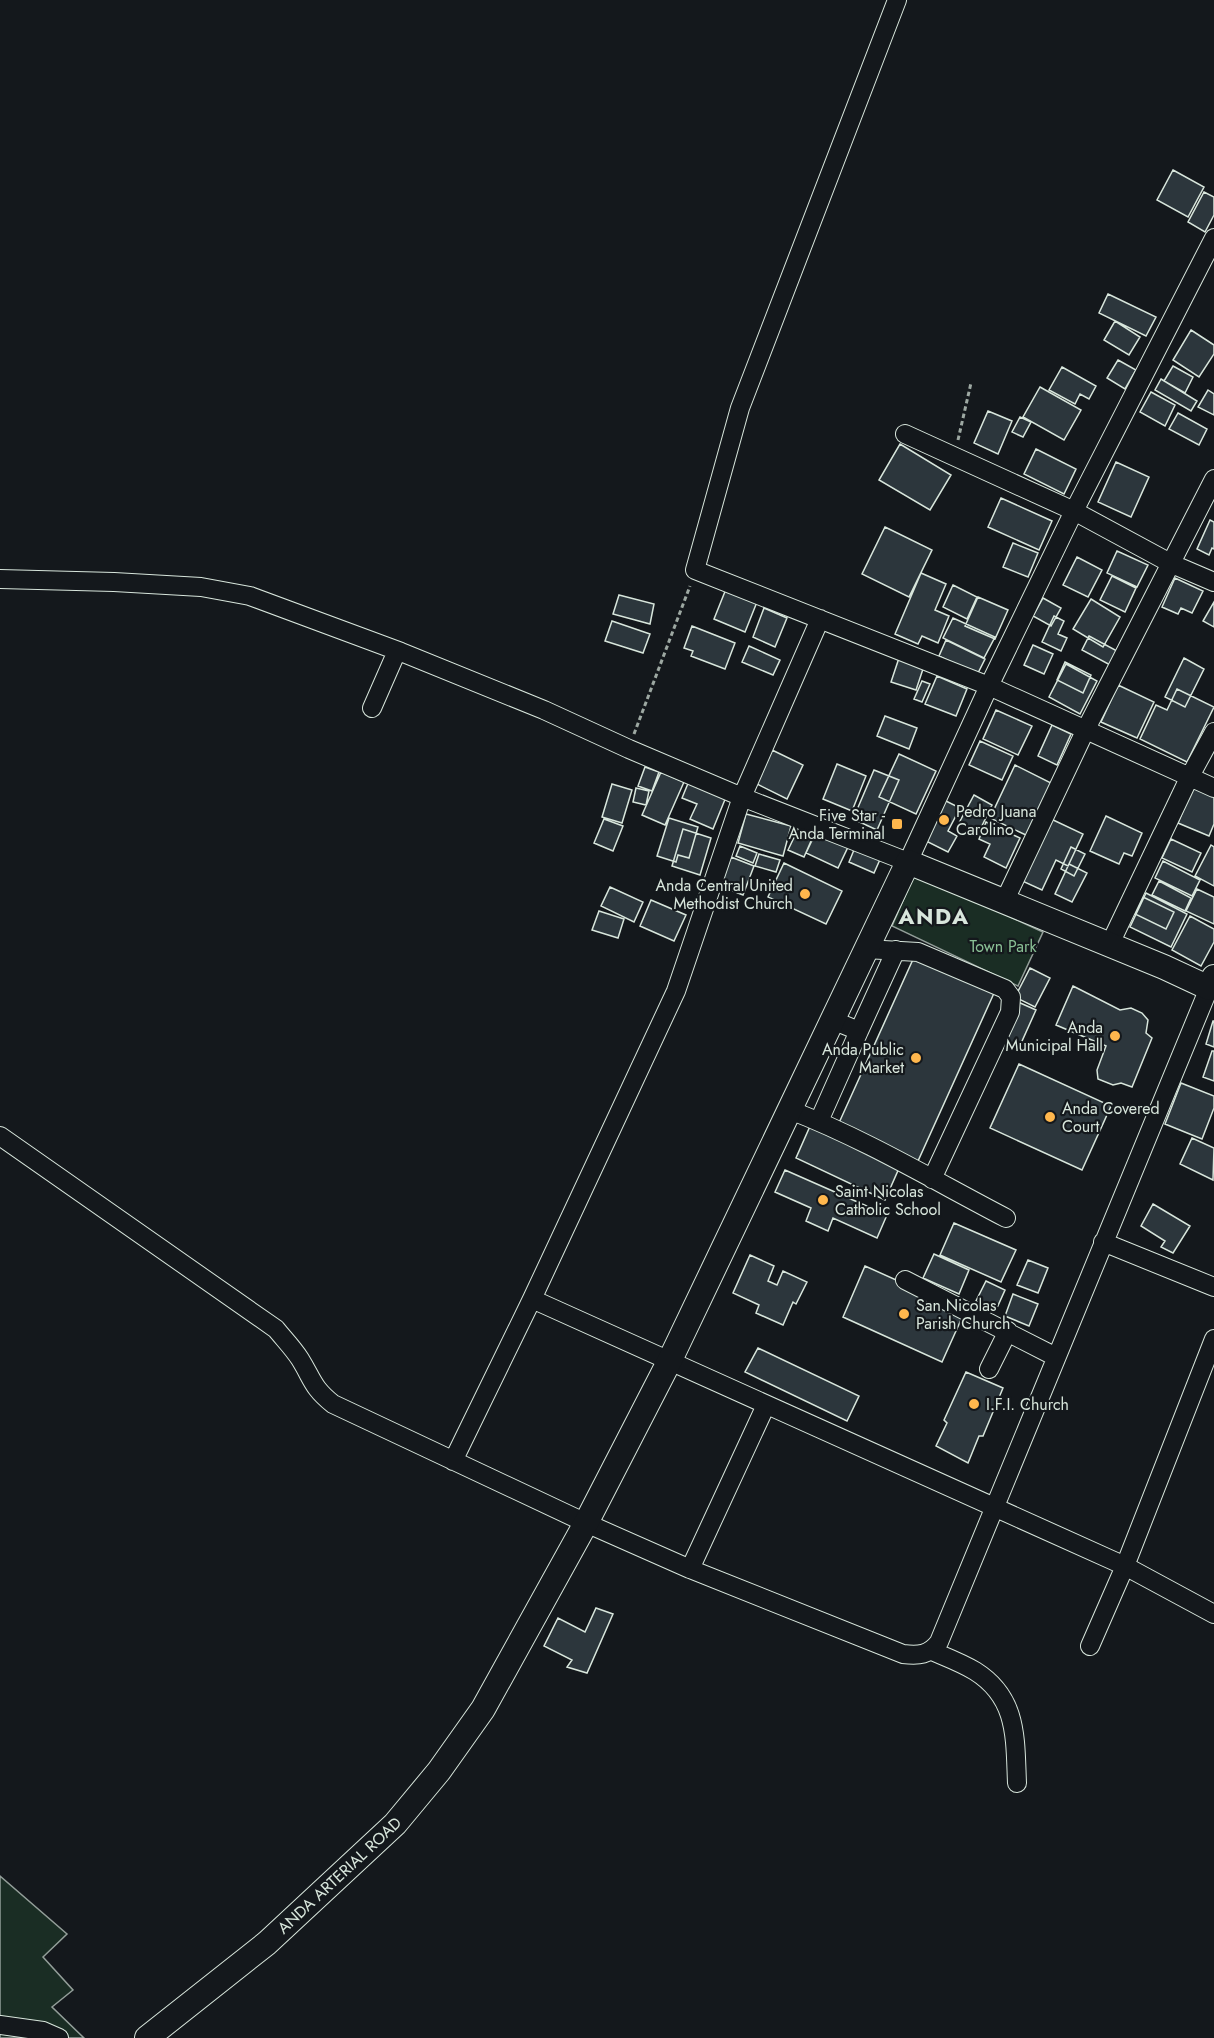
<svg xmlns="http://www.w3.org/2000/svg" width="1214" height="2038" viewBox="0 0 1214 2038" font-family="Jost,sans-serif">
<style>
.green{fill:#1a2d24;stroke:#939e99;stroke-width:1.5}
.building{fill:#2c363c;stroke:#d8e6dc;stroke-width:1.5}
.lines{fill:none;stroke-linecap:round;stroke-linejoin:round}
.minor-casing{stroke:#d8e6dc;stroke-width:20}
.major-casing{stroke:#d8e6dc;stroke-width:26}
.path{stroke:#9da8a2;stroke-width:3;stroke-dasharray:4.5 3;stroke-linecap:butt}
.minor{stroke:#14181c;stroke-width:18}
.major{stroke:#14181c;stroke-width:24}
.poi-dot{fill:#ffb74d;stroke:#14181c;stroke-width:2}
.labels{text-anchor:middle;stroke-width:4.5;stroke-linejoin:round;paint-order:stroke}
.poi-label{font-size:16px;fill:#d8e6dc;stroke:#14181c;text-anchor:start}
.park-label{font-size:16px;fill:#8ac095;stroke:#14181c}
.street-label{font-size:16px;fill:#d8e6dc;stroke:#14181c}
.district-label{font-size:22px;font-weight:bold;letter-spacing:1.5px;fill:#d8e6dc;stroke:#14181c}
</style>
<rect width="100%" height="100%" fill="#14181c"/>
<path class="green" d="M915,873l128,59 -25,54 -126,-60z
M0,1876l67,58 -24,23 30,33 -21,17 32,31h-84z"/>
<path class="building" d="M1173,170l31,17 -16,30 -31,-17z
M1204,192l10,5v18l-9,17 -17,-10z
M1108,294l48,23 -10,19 -47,-23z
M1115,321l25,16 -11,18 -25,-15z
M1191,330l23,15v9l-15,23 -26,-17z
M1118,360l18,10 -11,19 -18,-11z
M1173,366l20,11 -8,16 -21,-12z
M1062,367l34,19 -7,13 -9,-5 -5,10 -26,-14z
M1161,379l36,22 -6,10 -36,-21z
M1040,387l41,23 -17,30 -41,-23z
M1208,390l6,4v21l-16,-8z
M1151,392l24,13 -10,21 -25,-14z
M988,411l24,10 -14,33 -24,-11z
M1178,413l29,16 -8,16 -30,-16z
M1020,417l11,5 -8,15 -11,-5z
M900,444l51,31 -21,35 -51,-30z
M1036,449l40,20 -12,25 -40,-20z
M1116,462l33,15 -18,40 -33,-15z
M1001,498l51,23 -13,29 -51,-23z
M1210,520l4,2v27l-2,-1 -3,7 -12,-6z
M885,527l47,23 -23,47 -47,-23z
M1013,543l25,10 -10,24 -25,-10z
M1117,551l31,14 -11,22 -30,-14z
M1077,557l25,13 -14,27 -25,-12z
M921,573l25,11 -11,26 14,6 -11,27 -16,-7 -4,8 -23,-10z
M1112,576l24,12 -11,24 -25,-12z
M1175,578l28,13 -11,22 -11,-5 -3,6 -16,-7z
M953,585l24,12 -10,22 -24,-12z
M726,589l31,13 -12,30 -31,-13z
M619,595l35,9 -4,20 -37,-10z
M978,597l30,13 -13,29 -30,-13z
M1043,598l18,10 -10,18 -18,-10z
M1091,599l29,18 -17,30 -30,-18z
M1214,602v25l-11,-6z
M764,608l23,10 -12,29 -22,-10z
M1054,616l10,5 -6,13 9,4 -6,13 -19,-9z
M953,618l42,19 -11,21 -41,-20z
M612,621l38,13 -7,19 -38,-12z
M692,626l43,17 -10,26 -34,-13 2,-5 -9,-3z
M1089,636l30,16 -7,14 -30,-16z
M946,640l39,19 -8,16 -38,-19z
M1033,645l20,9 -9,20 -20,-9z
M749,646l31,14 -7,15 -31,-13z
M899,658l25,8 -8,24 -25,-8z
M1184,658l20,11 -19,38 -20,-10z
M1065,662l26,13 -8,18 -26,-13z
M1066,664l31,17 -17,33 -31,-17z
M937,676l30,13 -11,27 -31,-12z
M922,681l8,3 -8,18 -8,-3z
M1118,685l36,17 -17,36 -36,-16z
M1177,689l37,18 -27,55 -47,-23 16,-34 11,5z
M996,710l36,16 -14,29 -35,-16z
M885,716l32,12 -8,21 -32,-13z
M1052,725l19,9 -14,31 -19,-9z
M980,741l33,15 -11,24 -33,-15z
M772,750l31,15 -16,34 -32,-16z
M899,754l37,17 -20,43 -37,-17z
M837,764l29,12 -14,35 -29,-12z
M1015,765l38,19 -25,52 -38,-18z
M645,767l14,5 -7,19 -14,-5z
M874,770l25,10 -22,50 -24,-11z
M661,772l23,10 -19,43 -23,-10z
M689,781l37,16 -13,32 -23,-10 7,-15 -15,-6z
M612,784l20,6 -10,33 -20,-6z
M1193,786l21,9v29l-5,12 -31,-13z
M636,788l13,3 -3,14 -13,-3z
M974,795l18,10 -14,29 -19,-11z
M944,800l16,8 -12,23 9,5 -9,16 -24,-12z
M746,814l45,12 -8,30 -45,-13z
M1106,816l36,17 -10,23 -8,-3 -5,11 -29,-13z
M669,818l29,9 -9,31 -11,-3 -2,7 -19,-6z
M1049,818l34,16 -15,32 -12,-6 -14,30 -22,-10z
M604,819l19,7 -10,25 -19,-8z
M986,822l34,16 -14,30 -22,-11 6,-13 -11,-5z
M800,825l15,7 -11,25 -16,-7z
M683,829l28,9 -11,37 -28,-9z
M816,832l32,15 -10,21 -32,-15z
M1171,839l30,14 -9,19 -30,-14z
M856,845l26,10 -8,18 -25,-11z
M1211,845l3,2v39l-19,-10z
M740,846l17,7 -4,10 -17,-7z
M1071,847l14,7 -11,22 -13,-7z
M759,854l21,6 -4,12 -21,-6z
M731,857l23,9 -11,29 -23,-9z
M1163,861l37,19 -8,16 -37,-18z
M784,863l58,28 -16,33 -58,-27z
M1069,864l18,9 -15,29 -17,-8z
M1159,881l32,17 -6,13 -33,-16z
M610,887l33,15 -9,20 -33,-16z
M1197,889l17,8v27l-28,-13z
M1146,893l41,21 -16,33 -41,-20z
M1143,897l31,15 -8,17 -31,-15z
M651,900l35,15 -12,26 -34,-15z
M599,911l25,8 -6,19 -26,-8z
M1190,916l24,13v13l-13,24 -29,-16z
M915,955l80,36 -77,170 -80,-36z
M1030,968l20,10 -15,29 -20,-10z
M1073,986l47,24 11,-2 11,5 6,7 -2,13 6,5 -20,49 -11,-4 -8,2 -15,-6 -1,-9 9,-24 -50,-21z
M1018,1002l18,8 -18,40 -18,-8z
M1213,1021h1v26l-8,-3z
M1212,1051h2v30l-11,-4z
M1019,1064l92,42 -29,64 -92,-42z
M1181,1083l33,13v12l-12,31 -37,-15z
M811,1124l89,42 -15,34 -89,-42z
M1192,1138l22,10 -1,32 -33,-16z
M785,1170l102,45 -10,23 -44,-20 -5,13 -22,-10 5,-13 -36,-16z
M1153,1204l37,22 -17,27 -12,-6 4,-6 -24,-15z
M954,1223l62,27 -15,32 -61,-27z
M934,1254l35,16 -10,24 -36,-16z
M750,1255l24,11 -6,15 9,4 6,-14 24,11 -11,22 -3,-2 -10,23 -27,-12 3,-8 -26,-12z
M1028,1260l20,8 -10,25 -21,-8z
M865,1266l100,45 -23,51 -99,-45z
M986,1281l19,9 -9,20 -20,-9z
M1013,1294l25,10 -9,22 -24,-10z
M758,1348l101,48 -12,25 -102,-49z
M966,1372l37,16 -20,48h-4l-11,27 -32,-17 11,-23 -3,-3z
M596,1608l17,6 -26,59 -20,-6 5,-7 -28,-14 14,-28 27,14z"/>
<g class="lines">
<g class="minor-casing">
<path id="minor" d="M897,0l-157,408 -45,162 294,116 225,102
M905,434l169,77 98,53 42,18
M0,579l114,3 87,5 49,9 151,56 143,58 85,39 113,48 166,65 81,-176 85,-175 140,-273
M372,708l25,-57
M1004,902l82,-173 128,-250
M1109,946l80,-168 25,-46
M866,949l52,3 87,37 6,8 -1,15 -78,167
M859,1031l37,-81
M790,1110c75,29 145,71 216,108
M819,1121l40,-90 -27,-11
M0,1136l276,193c8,10 17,19 24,30 13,21 12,28 33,45l253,119 104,46 213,85c16,2 26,1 36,-12l270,-654
M1103,1242l111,45
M905,1280l151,77
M532,1299l593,267 89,48
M989,1369l19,-38
M453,1461l79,-162 144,-308 66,-194 78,-178
M690,1569l76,-164
M1090,1646l35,-80 89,-227
M932,1651c14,6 30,12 43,20 43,27 40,67 42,112
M0,2025l43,6 16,7"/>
</g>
<g class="major-casing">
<path id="major" d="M147,2038l120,-95 128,-119 44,-53 44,-62 103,-186 84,-163 238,-498 256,105 45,21 5,-11"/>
</g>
<path class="path" d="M958,440l13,-57
M634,734l56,-148"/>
<use href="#minor" class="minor"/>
<use href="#major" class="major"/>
</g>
<g class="poi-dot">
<circle cx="944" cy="820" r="6"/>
<rect x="891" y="818" width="12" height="12" rx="3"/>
<circle cx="805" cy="894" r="6"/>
<circle cx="1115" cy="1036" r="6"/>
<circle cx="916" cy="1058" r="6"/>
<circle cx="1050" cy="1117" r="6"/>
<circle cx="823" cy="1200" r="6"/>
<circle cx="904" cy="1314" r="6"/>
<circle cx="974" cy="1404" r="6"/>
</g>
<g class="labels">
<g class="poi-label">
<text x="956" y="817">Pedro Juana<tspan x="956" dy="18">Carolino</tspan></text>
<text x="885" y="821" text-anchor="end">Five Star -<tspan x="885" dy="18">Anda Terminal</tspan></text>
<text x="793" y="891" text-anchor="end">Anda Central United<tspan x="793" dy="18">Methodist Church</tspan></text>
<text x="1103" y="1033" text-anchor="end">Anda<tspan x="1103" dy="18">Municipal Hall</tspan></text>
<text x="904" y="1055" text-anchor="end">Anda Public<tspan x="904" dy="18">Market</tspan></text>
<text x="1062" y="1114">Anda Covered<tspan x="1062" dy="18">Court</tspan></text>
<text x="835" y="1197">Saint Nicolas<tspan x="835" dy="18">Catholic School</tspan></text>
<text x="916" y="1311">San Nicolas<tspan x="916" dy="18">Parish Church</tspan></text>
<text x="986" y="1410">I.F.I. Church</text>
</g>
<g class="park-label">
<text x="1003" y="952">Town Park</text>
</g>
<g class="street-label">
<text transform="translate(339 1875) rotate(-43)" y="6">ANDA ARTERIAL ROAD</text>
</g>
<g class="district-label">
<text x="934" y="924">ANDA</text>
</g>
</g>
</svg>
